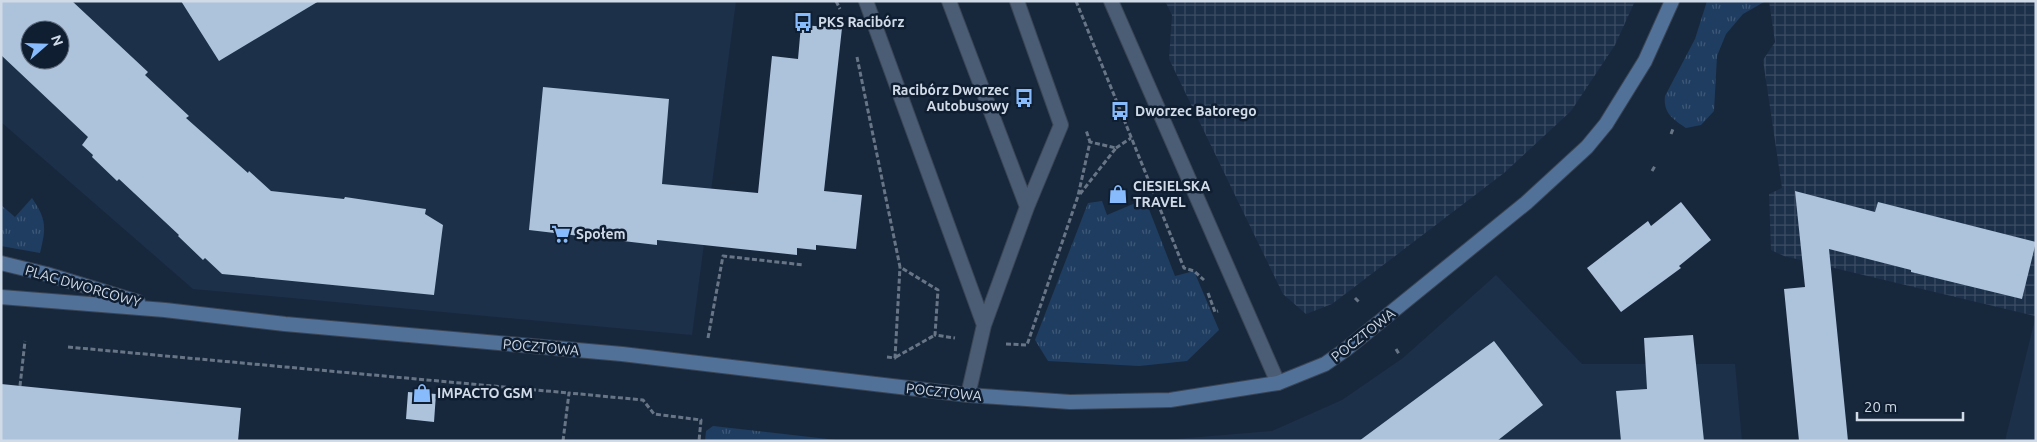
<svg xmlns="http://www.w3.org/2000/svg" width="2037" height="442" viewBox="0 0 2037 442" font-family="Ubuntu,sans-serif">
<style>
.built{fill:#1c304a;fill-rule:evenodd}
.industrial{fill:url(#industrial-grid)}
.grass{fill:url(#grass-tufts)}
.building{fill:#adc2db;fill-rule:evenodd}
.lines{fill:none;stroke-linecap:round;stroke-linejoin:round}
.service-casing{stroke:#394555;stroke-width:16}
.minor-casing{stroke:#394555;stroke-width:16}
.secondary-casing{stroke:#394555;stroke-width:16}
.path{stroke:#677586;stroke-width:3;stroke-dasharray:5 2.5;stroke-linecap:butt}
.service{stroke:#4b5d74;stroke-width:14}
.minor{stroke:#4b5d74;stroke-width:14}
.secondary{stroke:#527199;stroke-width:14}
.labels{text-anchor:middle;stroke-width:5;stroke-linejoin:round;paint-order:stroke}
.poi-label{font-size:14px;font-weight:bold;fill:#d1dbe8;stroke:#0f1e31;text-anchor:start}
.street-label{font-size:14px;fill:#d1dbe8;stroke:#0f1e31}
</style>
<defs>
<pattern id="industrial-grid" width="8" height="8" patternUnits="userSpaceOnUse" patternTransform="scale(1.25)"><rect width="8" height="8" fill="#1c304a"/><path d="M0 4h8M4 0v8" fill="none" stroke="#3c4d64"/></pattern>
<pattern id="grass-tufts" width="24" height="20" patternUnits="userSpaceOnUse" patternTransform="scale(1.25)"><rect width="24" height="20" fill="#1f3d60"/><path d="M3 7l-1-3M5 7V3M7 7l1-3M15 17l-1-3M17 17v-4M19 17l1-3" fill="none" stroke="#3e5877"/></pattern>
</defs>
<rect width="100%" height="100%" fill="#18283c"/>
<path class="built" d="M1,1h735l-44,334 -499,-46 -192,-167zM30,30h30v30h-30z
M1496,275l86,89h153l7,77h-590l120,-10 70,-31 61,-42z
M2036,314v127h-31l31,-126z"/>
<path class="industrial" d="M1165,1h470l-20,44 -44,66 -67,62 -172,131 -26,10 -23,-20 -114,-235 3,-44z
M1769,1h267l-1,315 -251,-60 -13,-6 -2,-56 13,-6 -19,-128 12,-18z"/>
<path class="grass" d="M1707,1l57,1 -21,12 -17,20 -9,22 -3,55 -13,14 -15,3c-13,-9 -23,-15 -21,-32l30,-57z
M32,198c15,22 14,30 8,55l-39,-7v-41l14,12z
M1145,199l30,77 19,-5 25,59 -32,31 -48,5 -91,-5 -13,-21 53,-137 14,-2 5,14z
M713,426l132,15h-140l1,-10z"/>
<path class="building" d="M1,1h71l76,71 -3,3 44,41 -3,2 62,55 1,-2 22,20 73,8 1,-2 81,12 -1,5 18,11 -9,70 -212,-21 -17,-16 -2,2 -25,-24 1,-1 -60,-56 -2,2 -25,-24 1,-2 -11,-10 6,-8 -87,-82zM30,30h30v30h-30z
M181,1h138l-100,60z
M801,25l41,3 -18,163 38,4 -6,54 -40,-4v5l-19,-2v7l-140,-15v5l-128,-15 14,-143 126,12 -7,85 96,9 14,-137 26,3z
M1795,191l80,21 3,-10 158,40 -14,57 -111,-27v-2l-82,-21 19,192h-49l-15,-152 21,-2z
M1681,202l30,38 -32,26 2,2 -60,44 -34,-44 61,-47 3,5z
M1693,335l11,106h-83l-5,-50 31,-2 -3,-51z
M1494,341l49,64 -46,36h-138z
M1,384l240,24 -3,33h-237z
M408,392l28,2 -2,28 -28,-3z"/>
<g class="lines">
<g class="service-casing">
<path id="service" d="M866,1l118,324
M949,1l78,206 -43,118 -16,70
M1017,1l44,124 -34,82"/>
</g>
<g class="minor-casing">
<path id="minor" d="M1111,1l167,382"/>
</g>
<g class="secondary-casing">
<path id="secondary" d="M1,263l45,11 92,28
M1,297l164,13 120,14 337,30 346,41 102,7 100,-2 108,-17 47,-19 20,-14 181,-147 61,-56 19,-23 39,-63 27,-60"/>
</g>
<path class="path" d="M836,1l4,8
M1076,1l108,267 10,3 10,9
M857,57l43,210 38,23 -3,45 20,3
M1671,134l2,-5
M1116,148l15,-10
M1652,171l3,-5
M1080,194l36,-46 -26,-6
M1208,293l7,19 3,-1
M1355,298l4,4
M708,338l15,-82 81,9
M1006,344l21,1 51,-149 12,-54 -4,-12
M68,347l501,46
M1396,349l3,5
M887,357l8,1 5,-91
M896,357l39,-22
M20,386l5,-45
M563,441l6,-48 74,7 11,14 47,6 -2,21"/>
<use href="#service" class="service"/>
<use href="#minor" class="minor"/>
<use href="#secondary" class="secondary"/>
</g>
<defs>
<g id="bus-bare" transform="scale(1.5)"><path d="M-5-6H5V4H4V6H2V4H-2V6H-4V4H-5ZM-3.5-4V0h7V-4ZM-3.5 1.2v1.5H-2V1.2ZM2 1.2v1.5H3.5V1.2Z" fill="#87bbfb" stroke="#0f1e31" stroke-width="2.5" paint-order="stroke"/></g>
<g id="shop-bare" transform="scale(1.5)"><path d="M-5-2.5h2.3a2.7 3.5 0 0 1 5.4 0H5L5.5 6h-11ZM-1.5-2.5h3a1.5 2.3 0 0 0-3 0Z" fill="#87bbfb" stroke="#0f1e31" stroke-width="2.5" paint-order="stroke"/></g>
<g id="supermarket-bare" transform="scale(1.5)"><path d="M-6-5.5h2.5l.6 2H6L4.5 2H-2.5L-4.4-4H-6ZM-1.5 3.2a1.3 1.3 0 1 0 .1 0ZM3 3.2a1.3 1.3 0 1 0 .1 0Z" fill="#87bbfb" stroke="#0f1e31" stroke-width="2.5" paint-order="stroke"/></g>
</defs>
<g fill-rule="evenodd">
<use href="#bus-bare" x="803" y="22"/>
<use href="#bus-bare" x="1024" y="98"/>
<use href="#bus-bare" x="1120" y="111"/>
<use href="#shop-bare" x="1118" y="194"/>
<use href="#supermarket-bare" x="561" y="234"/>
<use href="#shop-bare" x="422" y="393"/>
</g>
<g class="labels">
<g class="poi-label">
<text x="818" y="27">PKS Racibórz</text>
<text x="1009" y="95" text-anchor="end">Racibórz Dworzec<tspan x="1009" dy="16">Autobusowy</tspan></text>
<text x="1135" y="116">Dworzec Batorego</text>
<text x="1133" y="191">CIESIELSKA<tspan x="1133" dy="16">TRAVEL</tspan></text>
<text x="576" y="239">Społem</text>
<text x="437" y="398">IMPACTO GSM</text>
</g>
<g class="street-label">
<text transform="translate(83 286) rotate(16)" y="5">PLAC DWORCOWY</text>
<text transform="translate(1363 335) rotate(-38)" y="5">POCZTOWA</text>
<text transform="translate(541 347) rotate(5)" y="5">POCZTOWA</text>
<text transform="translate(944 392) rotate(6)" y="5">POCZTOWA</text>
</g>
</g>
<rect width="2037" height="442" fill="none" stroke="#d1dbe8" stroke-width="5"/>
<g transform="translate(45 45) rotate(70)"><circle r="24" fill="#0f1e31" stroke="#5d6a7a"/>
<path d="M0-4L9 19L0 12L-9 19Z" fill="#87bbfb"/>
<text y="-8" font-size="14" font-weight="bold" text-anchor="middle" fill="#d1dbe8">N</text>
</g>
<path d="M1857 412v8h106v-8" fill="none" stroke="#d1dbe8" stroke-width="2.5"/>
<text x="1864" y="412" font-size="15" fill="#d1dbe8" stroke="#0f1e31" stroke-width="4" paint-order="stroke">20 m</text>
</svg>
